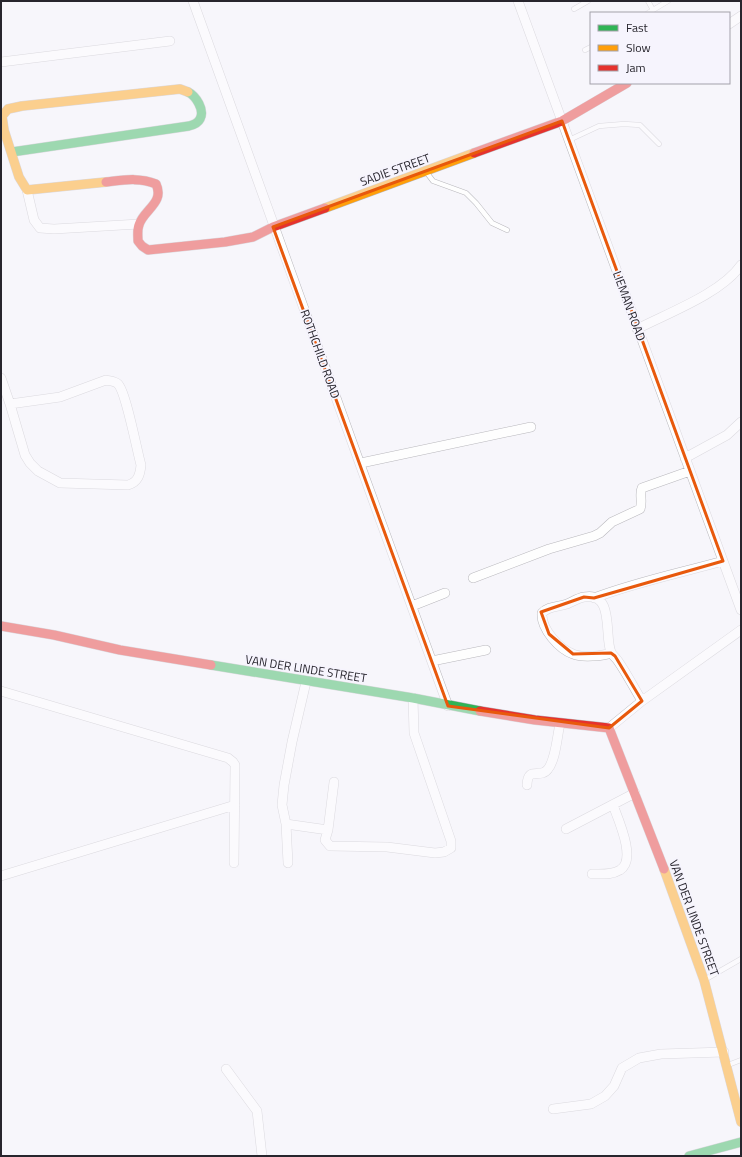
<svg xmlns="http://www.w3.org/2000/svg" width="742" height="1157" viewBox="0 0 742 1157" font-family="'Titillium Web',sans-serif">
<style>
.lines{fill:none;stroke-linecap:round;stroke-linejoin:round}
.lane-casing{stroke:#b9b8bd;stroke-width:5.5}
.street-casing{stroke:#b9b8bd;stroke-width:10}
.fast-casing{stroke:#b9b8bd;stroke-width:10}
.slow-casing{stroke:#b9b8bd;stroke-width:10}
.jam-casing{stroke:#b9b8bd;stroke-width:10}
.lane{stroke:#fefefe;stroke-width:4.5}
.street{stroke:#fefefe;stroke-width:9}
.fast{stroke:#30b455;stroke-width:9}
.slow{stroke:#ff9f0a;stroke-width:9}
.jam{stroke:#e5322d;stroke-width:9}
.marked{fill:none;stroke:#e8590c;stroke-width:3;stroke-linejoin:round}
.labels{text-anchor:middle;stroke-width:3.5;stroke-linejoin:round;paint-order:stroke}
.street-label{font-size:12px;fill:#27252d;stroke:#f6f4fd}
</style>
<rect width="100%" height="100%" fill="#f7f6fb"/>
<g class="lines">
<g class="lane-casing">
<path id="lane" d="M648,1l5,9
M574,9l14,-8
M648,13l20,-12
M585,50l6,-3
M569,140l30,-14 25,-2 16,1 19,19
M427,173l6,8 33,12 10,10 16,20 15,7
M706,979l35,-20
M728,1065l13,-5"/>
</g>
<g class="street-casing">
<path id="street" d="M193,1c83,236 170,470 255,705
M518,1l223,609
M729,24l12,-8
M1,62l169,-21
M27,190l7,30 6,8 14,1 85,-5
M637,329c31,-16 85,-36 104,-64
M1,378l9,26 15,51 5,8 8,8 22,12 68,2c10,-3 12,-10 13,-20 -4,-14 -15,-73 -23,-81 -3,-3 -8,-3 -12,-4l-46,17 -50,7
M685,458l42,-23 14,-13
M361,463l170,-36
M473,578l76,-29 45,-13 6,-3 12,-11 28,-13c3,-7 -1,-15 2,-21l48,-17
M594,598c42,-16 86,-25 129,-37
M412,606l33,-13
M611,653c-8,3 -29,5 -38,1 -14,-5 -32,-25 -31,-41 6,-7 16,-6 25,-9 5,-2 11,-6 17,-7 31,-6 20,40 27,55 1,3 5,6 7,9 9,13 16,27 24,40
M432,661l54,-11
M1,691l227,67 5,4 2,3 -1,98
M609,728l33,-27 99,-71
M334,782l-6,48 -3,10 5,6 57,1 48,6 9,-1 7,-4v-7l-37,-108 -1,-35
M527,785c1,-20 13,-5 21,-16 8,-10 9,-33 12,-45
M286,824l42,6
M566,829l69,-36
M288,863l-2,-39 -4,-19 2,-20 8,-43 14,-60
M592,874c10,0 20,1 28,-4 17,-10 -2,-51 -7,-65
M1,876l234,-71
M226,1069l31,42 5,45
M553,1109l38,-5 14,-8 9,-10 8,-18 17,-10 22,-4 63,-2"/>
</g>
<g class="fast-casing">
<path id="fast" d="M12,152l177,-26c4,-1 9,-3 11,-7 5,-9 -4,-23 -12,-27
M211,665l202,33 67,13
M689,1156l52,-14"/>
</g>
<g class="slow-casing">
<path id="slow" d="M106,182l-79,8 -8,-13 -15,-47 -2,-14 6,-7 14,-3 158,-17 8,3
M325,208l149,-55
M664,869l40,111 37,142"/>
</g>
<g class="jam-casing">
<path id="jam" d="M474,153l88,-32 65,-38
M106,182c18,-2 33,-5 50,2 9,19 -13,26 -17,41 -2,5 -1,11 -1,16l4,5 6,4 77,-8 28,-5 20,-10 52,-19
M1,626l53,9 66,15 91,15
M480,711l55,9 74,8 55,141"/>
</g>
<use href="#lane" class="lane"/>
<use href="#street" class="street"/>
<use href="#fast" class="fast"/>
<use href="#slow" class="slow"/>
<use href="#jam" class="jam"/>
</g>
<path d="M0 0H742V1157H0ZM562,121l161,440 -129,37 -10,-1 -43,15 8,22 24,20 38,-1 4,3 27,45 -33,27 -161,-22 -175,-479z" fill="#f7f6fb" fill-opacity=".55" fill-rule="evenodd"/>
<path class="marked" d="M562,121l161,440 -129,37 -10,-1 -43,15 8,22 24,20 38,-1 4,3 27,45 -33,27 -161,-22 -175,-479z"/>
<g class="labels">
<g class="street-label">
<text transform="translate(395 170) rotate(-20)" y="4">SADIE STREET</text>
<text transform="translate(629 306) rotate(70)" y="4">LIEMAN ROAD</text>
<text transform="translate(320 354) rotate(70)" y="4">ROTHCHILD ROAD</text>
<text transform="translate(306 669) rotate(9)" y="4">VAN DER LINDE STREET</text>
<text transform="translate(694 918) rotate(70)" y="4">VAN DER LINDE STREET</text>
</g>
</g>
<rect width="742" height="1157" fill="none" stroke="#27252d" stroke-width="4"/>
<rect x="590" y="12" width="140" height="72" fill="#f6f4fd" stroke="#a3a1aa"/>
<rect x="598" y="25" width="20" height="6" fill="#30b455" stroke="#a3a1aa"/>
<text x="626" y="32" font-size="12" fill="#27252d">Fast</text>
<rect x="598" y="45" width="20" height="6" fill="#ff9f0a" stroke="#a3a1aa"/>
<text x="626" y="52" font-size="12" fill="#27252d">Slow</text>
<rect x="598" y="65" width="20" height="6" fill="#e5322d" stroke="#a3a1aa"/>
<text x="626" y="72" font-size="12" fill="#27252d">Jam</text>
</svg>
